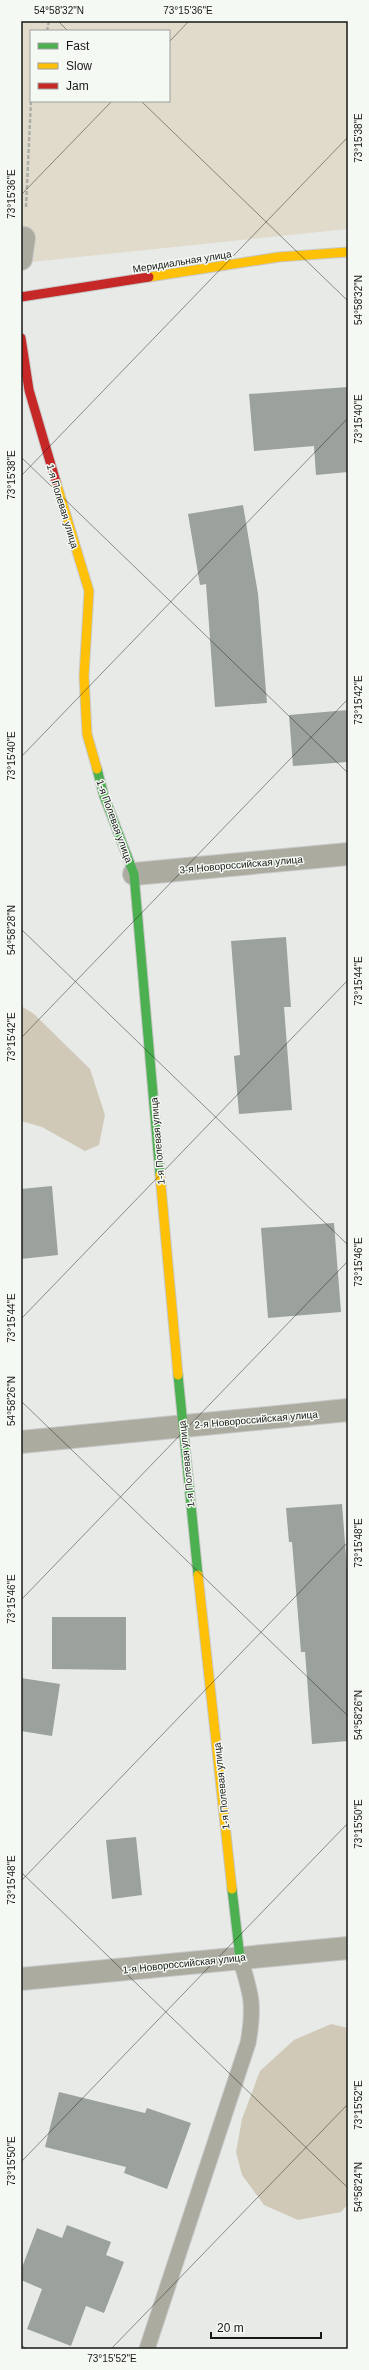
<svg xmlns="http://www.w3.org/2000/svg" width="369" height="2370" viewBox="0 0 369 2370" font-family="Arial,sans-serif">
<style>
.green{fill:#e1dbcc;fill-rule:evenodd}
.forest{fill:#d0c9b7}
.building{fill:#9ba19c}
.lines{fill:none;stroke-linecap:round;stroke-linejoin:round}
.lane-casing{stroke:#c7c8c7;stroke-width:17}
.street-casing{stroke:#c7c8c7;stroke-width:24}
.fast-casing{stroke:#c7c8c7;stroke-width:11}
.slow-casing{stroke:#c7c8c7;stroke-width:11}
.jam-casing{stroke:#c7c8c7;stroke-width:11}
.path{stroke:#acaea7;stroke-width:2.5;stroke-dasharray:4 2;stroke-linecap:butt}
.lane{stroke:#ababa0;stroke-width:15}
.street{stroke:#ababa0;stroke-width:22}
.fast{stroke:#4caf50;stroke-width:9}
.slow{stroke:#ffc107;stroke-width:9}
.jam{stroke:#c62828;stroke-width:9}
.ticks{fill:none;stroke:#181917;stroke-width:1;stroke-opacity:0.45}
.labels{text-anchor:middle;stroke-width:3;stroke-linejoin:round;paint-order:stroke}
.street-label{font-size:10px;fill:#181917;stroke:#f5f9f3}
.neatline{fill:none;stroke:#181917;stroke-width:1.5}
.ticks-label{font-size:10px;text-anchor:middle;fill:#181917}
</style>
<rect width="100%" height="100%" fill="#e8eae7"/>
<path class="green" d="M21,21h327v208l-327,34zM31,31h138v70h-138z"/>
<path class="forest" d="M21,1006l13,8 56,55 15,46 -6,30 -14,6 -43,-24 -21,-6z
M331,2024l17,4v176l-7,8 -43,8 -34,-15 -22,-30 -6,-23 6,-33 18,-48 34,-31z"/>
<path class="building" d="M348,387v85l-32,3 -2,-29 -60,5 -5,-57z
M243,505l15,89 9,109 -52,4 -9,-123 -6,1 -12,-71z
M348,710v52l-55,4 -4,-51z
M286,937l5,70h-7l8,103 -53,4 -5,-58 6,-1 -9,-114z
M52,1186l6,69 -37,4v-70z
M334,1223l7,89 -73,6 -7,-90z
M342,1504l6,78v159l-36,3 -7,-92h-4l-9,-110h-3l-3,-34z
M52,1617h74v53l-74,-1z
M21,1678l39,6 -8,52 -31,-5z
M136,1837l6,58 -30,4 -6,-59z
M59,2092l86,21 2,-5 44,15 -24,66 -43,-16 2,-6 -81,-20z
M67,2225l44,17 -5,13 18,7 -20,51 -18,-7 -15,40 -44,-17 15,-40 -21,-9v-10l16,-42 25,10z"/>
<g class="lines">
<g class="lane-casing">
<path id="lane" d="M147,2349l101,-306c7,-37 3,-50 -8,-85"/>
</g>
<g class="street-casing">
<path id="street" d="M21,259l3,-21
M134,874l214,-20
M21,1442l327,-32
M21,1979l327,-31"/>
</g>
<g class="fast-casing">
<path id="fast" d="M97,769l7,27 30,78 26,301
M178,1375l20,200
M232,1889l8,69"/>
</g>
<g class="slow-casing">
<path id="slow" d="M149,277l130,-20 69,-5
M56,482l33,109 -5,85 3,58 10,35
M160,1175l18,200
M198,1575l34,314"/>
</g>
<g class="jam-casing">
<path id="jam" d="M21,297l128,-20
M21,338l8,52 27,92"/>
</g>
<path class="path" d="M47,31l2,-10
M26,207l5,-107"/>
<use href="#lane" class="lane"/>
<use href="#street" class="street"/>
<use href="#fast" class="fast"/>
<use href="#slow" class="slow"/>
<use href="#jam" class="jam"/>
</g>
<path class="ticks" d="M58,21l10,10M169,42l20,-21M141,101l207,200M21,195l91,-94M21,457l327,316M21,476l327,-339M21,757l327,-339M21,929l327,316M21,1038l327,-339M21,1319l327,-339M21,1401l327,315M21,1600l327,-339M21,1872l327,316M21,1881l327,-339M21,2162l327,-339M21,2344l5,5M111,2349l237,-245"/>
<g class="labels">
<g class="street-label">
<text transform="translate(182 261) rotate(-9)" y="4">Меридиальная улица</text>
<text transform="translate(63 506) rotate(73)" y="4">1-я Полевая улица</text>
<text transform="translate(115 821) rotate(70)" y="4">1-я Полевая улица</text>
<text transform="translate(241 864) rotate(-5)" y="4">3-я Новороссийская улица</text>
<text transform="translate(157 1141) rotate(-95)" y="4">1-я Полевая улица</text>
<text transform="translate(256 1419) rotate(-5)" y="4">2-я Новороссийская улица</text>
<text transform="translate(186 1464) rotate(-96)" y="4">1-я Полевая улица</text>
<text transform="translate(221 1786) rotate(-96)" y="4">1-я Полевая улица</text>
<text transform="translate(184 1963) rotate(-6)" y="4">1-я Новороссийская улица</text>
</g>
</g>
<rect width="369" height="2370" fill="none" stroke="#f5f9f3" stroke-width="44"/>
<rect x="30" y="30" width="140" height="72" fill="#f5f9f3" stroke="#9d9f9b"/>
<rect x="38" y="43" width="20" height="6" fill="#4caf50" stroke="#9d9f9b"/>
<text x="66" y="50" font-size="12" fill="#181917">Fast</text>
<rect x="38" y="63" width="20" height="6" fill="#ffc107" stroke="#9d9f9b"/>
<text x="66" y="70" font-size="12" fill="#181917">Slow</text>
<rect x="38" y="83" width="20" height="6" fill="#c62828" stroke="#9d9f9b"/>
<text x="66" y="90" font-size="12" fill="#181917">Jam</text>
<path d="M211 2332v6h110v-6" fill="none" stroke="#181917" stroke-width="2"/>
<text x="217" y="2332" font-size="12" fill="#181917" stroke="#f5f9f3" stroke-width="3" paint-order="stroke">20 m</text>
<rect x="22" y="22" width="325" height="2326" class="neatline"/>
<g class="ticks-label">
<text x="59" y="14">54°58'32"N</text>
<text x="188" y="14">73°15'36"E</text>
<text transform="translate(358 138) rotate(-90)" y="4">73°15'38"E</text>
<text transform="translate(11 194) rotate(-90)" y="4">73°15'36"E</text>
<text transform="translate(358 300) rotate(-90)" y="4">54°58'32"N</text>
<text transform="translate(358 419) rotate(-90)" y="4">73°15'40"E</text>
<text transform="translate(11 475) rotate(-90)" y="4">73°15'38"E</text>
<text transform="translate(358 700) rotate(-90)" y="4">73°15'42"E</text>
<text transform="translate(11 756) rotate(-90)" y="4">73°15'40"E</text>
<text transform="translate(11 930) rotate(-90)" y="4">54°58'28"N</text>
<text transform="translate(358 981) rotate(-90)" y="4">73°15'44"E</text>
<text transform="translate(11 1037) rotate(-90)" y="4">73°15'42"E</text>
<text transform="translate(358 1262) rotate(-90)" y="4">73°15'46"E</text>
<text transform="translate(11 1318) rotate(-90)" y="4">73°15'44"E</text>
<text transform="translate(11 1401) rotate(-90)" y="4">54°58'26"N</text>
<text transform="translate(358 1543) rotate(-90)" y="4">73°15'48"E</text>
<text transform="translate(11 1599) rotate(-90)" y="4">73°15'46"E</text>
<text transform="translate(358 1715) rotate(-90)" y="4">54°58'26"N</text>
<text transform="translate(358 1824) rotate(-90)" y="4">73°15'50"E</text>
<text transform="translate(11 1880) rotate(-90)" y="4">73°15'48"E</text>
<text transform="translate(358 2105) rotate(-90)" y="4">73°15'52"E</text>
<text transform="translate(11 2161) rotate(-90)" y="4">73°15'50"E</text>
<text transform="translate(358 2187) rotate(-90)" y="4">54°58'24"N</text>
<text x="112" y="2362">73°15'52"E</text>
</g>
</svg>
